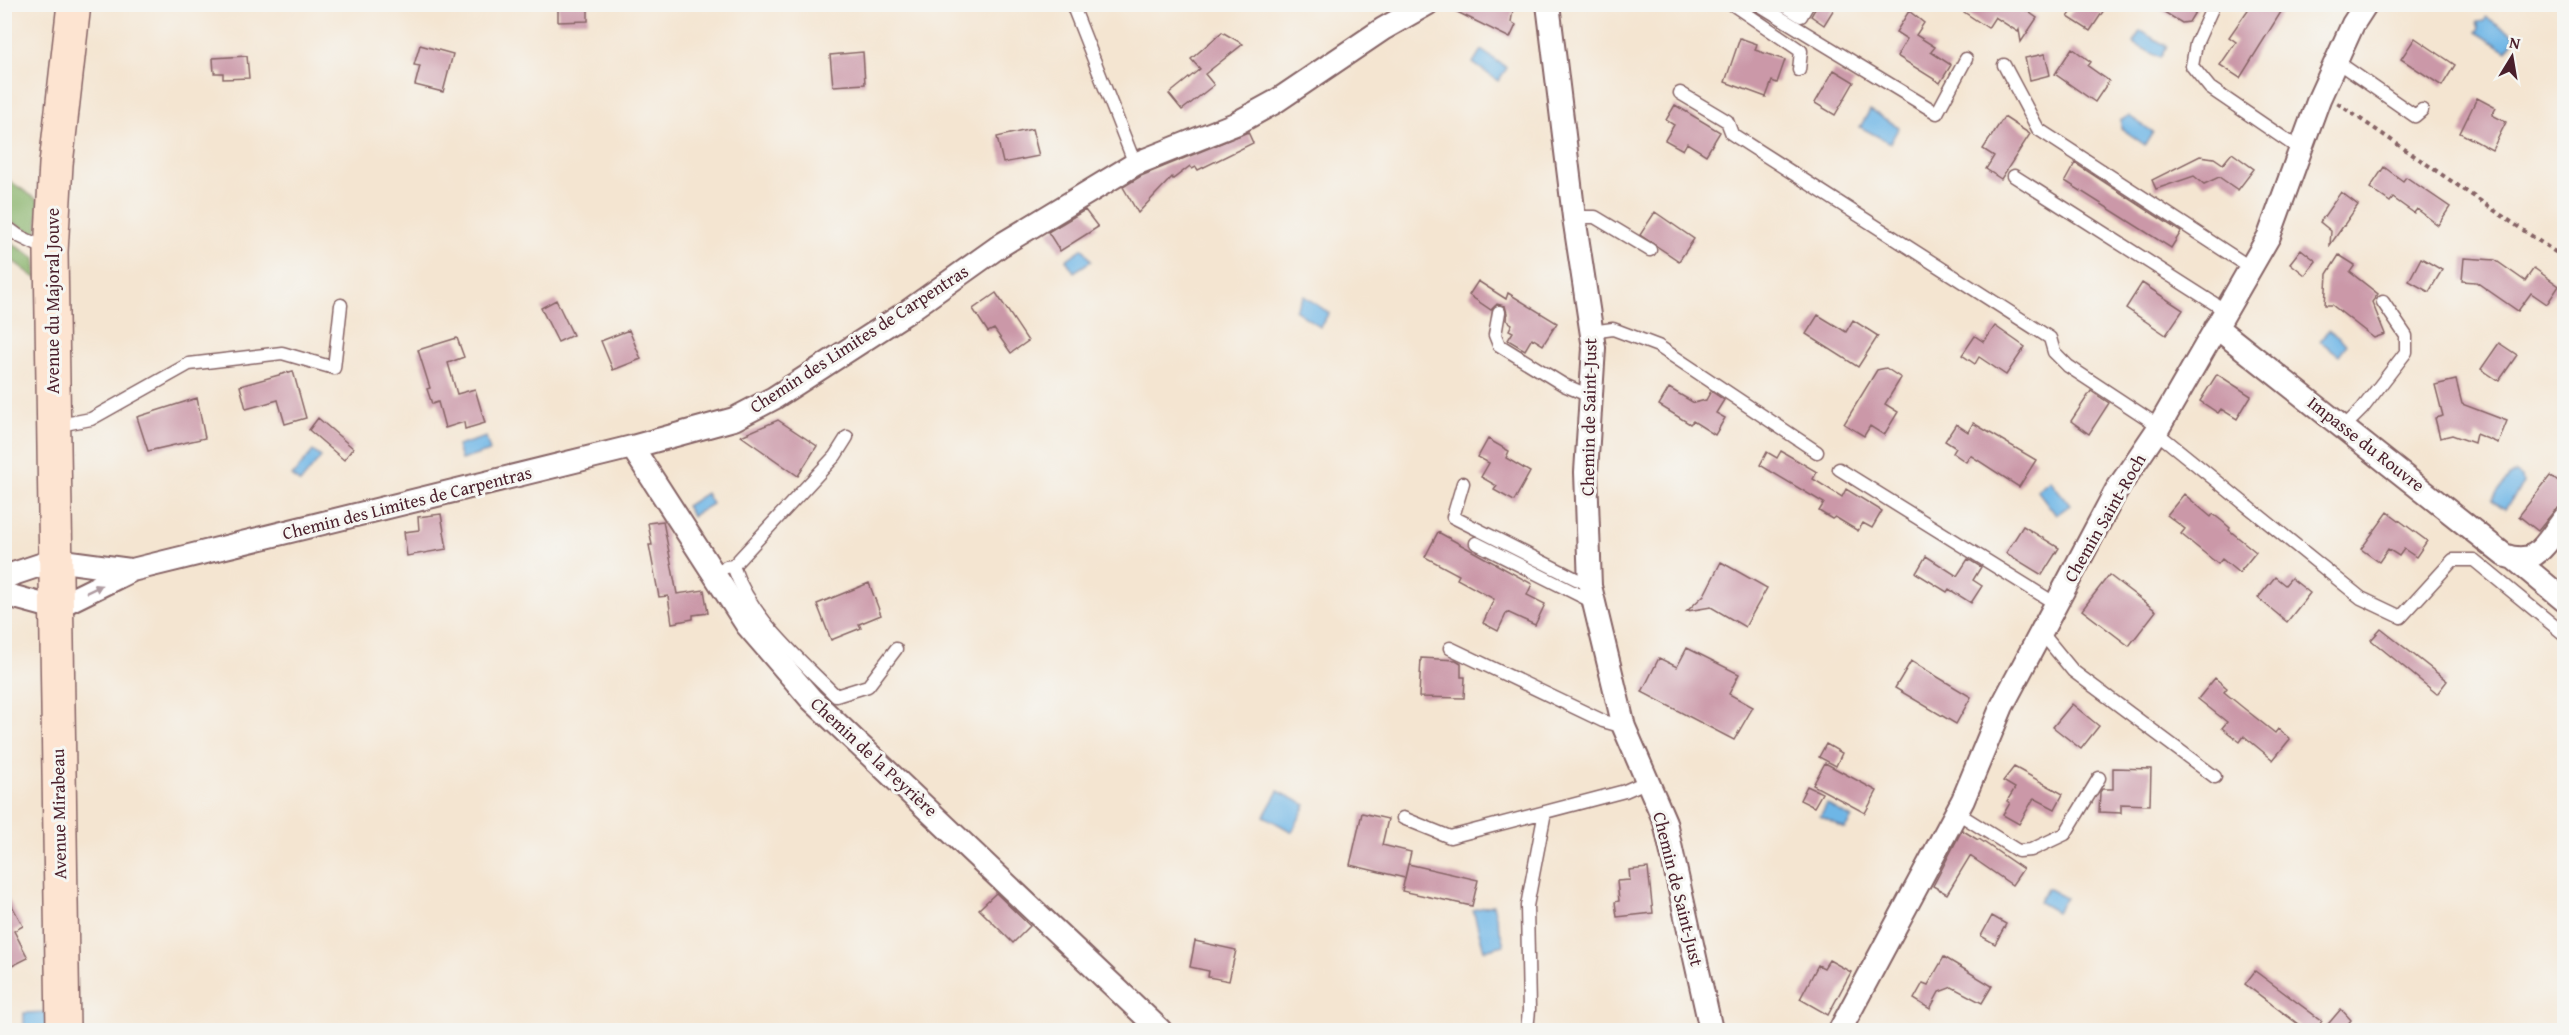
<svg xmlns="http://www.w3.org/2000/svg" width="2569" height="1035" viewBox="0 0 2569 1035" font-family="'Gentium Book Plus',serif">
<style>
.forest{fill:#88b26a;stroke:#69684a;stroke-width:1.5}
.water{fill:#6eb6e6;stroke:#5c6a88;stroke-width:1.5}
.building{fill:#cb98a8}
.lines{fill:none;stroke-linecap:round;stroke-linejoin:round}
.service-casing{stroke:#866465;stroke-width:15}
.minor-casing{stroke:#866465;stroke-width:26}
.secondary-casing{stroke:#866465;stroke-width:36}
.path{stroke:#866465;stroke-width:4;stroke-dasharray:4.5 4.5;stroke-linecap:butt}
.service{stroke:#fff;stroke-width:12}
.minor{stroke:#fff;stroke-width:22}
.secondary{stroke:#fde4d1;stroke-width:33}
.oneway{fill:#ae9aa0}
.labels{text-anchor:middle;stroke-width:6;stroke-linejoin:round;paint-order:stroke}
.street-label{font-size:18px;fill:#4a1f2b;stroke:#f6f6f2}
</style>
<rect width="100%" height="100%" fill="#f6f6f2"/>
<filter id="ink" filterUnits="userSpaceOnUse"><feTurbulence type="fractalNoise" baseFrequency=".0167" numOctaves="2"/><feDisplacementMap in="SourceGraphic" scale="12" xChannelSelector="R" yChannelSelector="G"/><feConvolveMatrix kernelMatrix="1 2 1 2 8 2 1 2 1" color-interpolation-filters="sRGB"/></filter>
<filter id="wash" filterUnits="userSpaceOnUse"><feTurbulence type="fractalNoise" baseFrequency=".008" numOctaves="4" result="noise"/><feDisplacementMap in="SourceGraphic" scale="24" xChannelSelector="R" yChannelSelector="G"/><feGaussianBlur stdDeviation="1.35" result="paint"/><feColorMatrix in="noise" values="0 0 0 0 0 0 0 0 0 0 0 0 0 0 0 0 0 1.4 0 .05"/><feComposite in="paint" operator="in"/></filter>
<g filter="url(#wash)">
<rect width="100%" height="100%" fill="#f4e5d1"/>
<path class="forest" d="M4,177l35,24 -2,33 -22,-10 -10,-8z
M4,238l31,20 2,21 -32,-24z"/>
<path class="water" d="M2486,17l30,19 -9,15 -31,-19 3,-4 -2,-6 7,-1z
M2140,31l27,15 -7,12 -27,-15z
M1481,50l26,18 -9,13 -25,-18z
M1870,110l29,17 -9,16 -30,-16z
M2129,116l24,16 -8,13 -24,-17v-9z
M1083,248l8,13 -17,11 -8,-12z
M1304,296l25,17 -9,14 -25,-17z
M2328,330l19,14 -8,11 -19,-14z
M486,437l4,14 -29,9 -4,-14z
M313,451l8,6 -21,26 -8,-7z
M2516,473l6,4 1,7 -18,25 -13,-9 18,-25z
M2050,480l20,25 -14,10 -19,-25z
M706,493l6,11 -20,12 -6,-10z
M1278,791l28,14 -14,27 -28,-16z
M1827,804l25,14 -7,11 -25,-13z
M2047,888l19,10 -10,14 -17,-10z
M1493,905l11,40 -20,5 -11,-40z
M47,1012l1,18h-24v-17z"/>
<g id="blocks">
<path class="building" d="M558,4h30v17l-30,1z
M1441,4h73l-3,18 5,3 -6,13z
M1818,4h19l-13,21 -13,-9z
M1952,4h65l20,14 -16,24 -2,-12 -1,2 -23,-15 -7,11z
M2077,4h31l-18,27 -22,-14z
M2151,4h49l-11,18 -7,1z
M2252,4h34l-46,74 -20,-13 16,-23 -7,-5z
M1909,11l15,12 -8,12 19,12 -4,5 20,13 -11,18 -43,-27 10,-17 -11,-7z
M1222,32l21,12 -38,30 9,11 -32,25 -13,-16 31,-25 -9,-10z
M1740,38l17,6 -2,6 30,10 -8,23 -5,-2 -6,16 -41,-15z
M2415,38l40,27 -13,21 -41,-27z
M420,45l33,9 -10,38 -28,-7 5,-19 -6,-1z
M2072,48l19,14 -3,4 21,15 -14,21 -40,-28z
M863,52l2,32 -32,2 -3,-31z
M2045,54l5,21 -20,5 -5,-22z
M247,56l2,22 -26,1v-6h-9l-1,-15z
M1834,70l20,12 -19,33 -20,-12z
M2477,98l19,10 -4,7 14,7 -14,28 -32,-17z
M1675,105l45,27 -14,23 -19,-12 -4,7 -18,-10 9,-15 -8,-5z
M2004,117l26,17 -29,45 -15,-10 8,-13 -11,-7z
M1032,129l7,27 -36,7 -6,-26z
M1248,132l5,11 -55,27 -2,-3 -4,2 -2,-3 -17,13 -1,-2 -34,36 -15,-26 18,-11z
M2232,153l22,16 -16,21 -19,-13 -15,7 -10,-8 -38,13 -4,-9 48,-24 14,2 9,6z
M2075,163l106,69 -10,16 -106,-67z
M2384,167l19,14 3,-4 44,30 -12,18 -21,-16 -3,4 -21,-15 -3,4 -20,-14z
M2341,192l17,13 -28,40 1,-14 -11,-9z
M1085,210l13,17 -38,24 -12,-19z
M1655,212l39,27 -15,22 -39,-26z
M2301,249l15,12 -11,14 -15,-12z
M2339,255l16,10 -5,7 28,22 -6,8 13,32 -11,4 -42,-33h-7l2,-31z
M2421,258l21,12 -13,22 -20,-11z
M2464,258l31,2 30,21 9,-13 25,18 -12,18 -16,-11 -13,18 -42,-29 -14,-1z
M1478,281l28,18 2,-6 49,30 -14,22 -11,-7 -7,12 -17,-10 5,-8 -4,-2 3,-6 -6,-4 1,-7 -2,-7 -8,-2 -6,6 -22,-15z
M2142,283l41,27 -17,25 -40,-27z
M996,293l32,48 -17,12 -17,-24 -6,3 -15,-23z
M556,300l17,35 -15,7 -17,-34z
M1818,315l28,17 7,-12 25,16 -20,31 -52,-33z
M1995,326l30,21 -19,28 -27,-18 -4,7 -13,-9 13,-19 9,6z
M629,330l12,29 -28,11 -12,-29z
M457,338l7,19 -16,6 9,31 18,-5 10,34 -20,6 -1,-7 -19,6 -7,-26 -6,2 -5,-15 3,-1 -12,-38z
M2499,343l18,12 -18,26 -18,-12z
M1886,368l15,10 -16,26 13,8 -14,23 -14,-9 -6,10 -20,-12 33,-54z
M293,371l13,47 -21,6 -7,-24 -32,9 -6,-23z
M2217,374l34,22 -14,23 -16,-10 -3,4 -18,-12z
M2456,380l6,24 45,17 -9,22 -22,-9 -2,9 -22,-8 -12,3 -5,-20 8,-2 -8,-31z
M1669,388l25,15 12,-3 5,-9 13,9 -8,13 9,5 -10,17 -22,-14 -3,3 -31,-19z
M2091,391l18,12 -20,31 -18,-13z
M197,398l8,40 -57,13 -11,-34z
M318,418l35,30 -9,12 -35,-30z
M778,420l39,26 -19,30 -57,-40z
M1973,423l63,37 -17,27 -49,-32 -4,7 -13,-9 3,-5 -11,-7 11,-17 12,8z
M1488,439l21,12 -3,7 24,14 -16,29 -20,-11 3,-4 -16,-9 8,-14 -11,-6z
M1781,451l36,21 -4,7 29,18 4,-8 36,22 -10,17 -9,-5 -5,8 -23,-14 -3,2 -13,-8 5,-8 -64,-38 7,-13 10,6z
M2550,476l15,11v19l-11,5 -16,20 -19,-15z
M2184,494l27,23 2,-3 9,7 8,7 -1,2 27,22 -17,21 -17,-14 -4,5 -37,-30 4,-5 -18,-14z
M2388,512l39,29 -11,16 -12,-8 -5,7 -11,-7 -9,13 -18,-13z
M441,514l6,35 -40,7 -3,-24 15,-2 -1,-13z
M663,521l14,73 27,-4 4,23 -15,2v4l-21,4 -4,-27 -9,1 -10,-52h3l-4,-22z
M2023,526l36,22 -17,27 -36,-22z
M1438,532l94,52 -5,11 18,9 -10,21 -28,-13 -9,19 -15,-8 11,-24 -37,-20 2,-4 -34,-18z
M1926,556l31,20 11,-17 13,8 -8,13 9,6 -11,17 -22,-14 -2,3 -31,-19z
M1721,562l46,26 -22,39 -34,-20 -24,4 17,-16z
M2109,575l47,36 -27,35 -47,-36z
M2275,577l10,8 6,-7 19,15 -23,29 -29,-24z
M869,583l12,32 -22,9 2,4 -30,12 -14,-36z
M2381,629l66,52 -10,13 -66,-54z
M1687,648l52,26 -10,20 24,13 -19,33 -92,-48 17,-34 18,9z
M1421,658l35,2 5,3v14h4l-1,21 -45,-1z
M1911,661l60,36 -15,27 -61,-36z
M2215,678l12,10 -3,4 17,14 34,27 3,-4 12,10 -17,21 -29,-24 -4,6 -18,-14 5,-6 -29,-23z
M2072,704l27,22 -18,23 -28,-22z
M1826,744l16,9 -6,13 -17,-9z
M1825,763l52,28 -12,22 -52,-28z
M2014,767l49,27 -8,15 -21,-11 -15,26 -16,-9 7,-12 -3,-2 8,-13 -12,-7z
M2113,768l38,1 -1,36 -29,-1v9l-22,-1 1,-20 2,-3h11z
M1807,786l15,7 -8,14 -14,-7z
M1362,813l26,6 -6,26 29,7 -6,26 -55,-13z
M1962,830l16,10 1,-1 44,30 -11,16 -42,-29 -23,38 -14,-8z
M1408,864l70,16 -6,26 -70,-15z
M1648,868l5,45 -36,4 -2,-15 4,-1 -2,-20 13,-1 -1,-10z
M4,891l19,35 -9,5 14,27 -24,12z
M996,893l34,33 -17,17 -34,-34z
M1992,916l14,8 -11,20 -14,-8z
M1195,941l41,9 -7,31 -21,-4 1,-6 -19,-4z
M1944,957l48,29 -10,17 -30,-16 -13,5 -9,17 -16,-10 9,-16 5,2z
M1829,960l22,12 -23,43 -28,-16 18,-34 6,3z
M2255,971l67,50 -7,9h-9l-61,-46z
M2341,1009l10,11 -8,10h-20z"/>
</g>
</g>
<g filter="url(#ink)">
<use href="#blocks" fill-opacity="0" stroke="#866465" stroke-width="1.5"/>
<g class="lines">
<g class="service-casing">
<path id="service" d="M1072,4l63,160
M1732,4l69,47 -2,19
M1758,4l179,109 29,-54
M1782,4l19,12 7,-12
M2214,4l-18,40 -4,22 18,22 91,62
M2336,61l79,55 7,-6
M2004,65l34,64 213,139
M1680,93l47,28 5,13 318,204 4,14 14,14 91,60
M2014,176l212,135
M1574,217h21l55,33
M4,225l15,11 31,15
M1499,312l-4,23 4,10 65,40 28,12
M1591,332l22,-3 45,17 159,106
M54,426l37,-7 98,-55 93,-11 52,15 7,-63
M2344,427l18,-18 44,-57v-16l-23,-34
M2156,432l205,166 40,19 52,-57h21l90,74
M1839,469l217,135
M1463,483l-10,34 137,69
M1476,543l117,59
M733,566c18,53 65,91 103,130l32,-10 28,-37
M726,567l7,-1 102,-110 12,-19
M2041,632l32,39 142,106
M1450,648l153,73 21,6
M1956,812l62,39 13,-1 34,-16 34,-56
M1403,818l47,19 175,-46 23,-10
M1527,1030l2,-20 -2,-104 18,-94"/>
</g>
<g class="minor-casing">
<path id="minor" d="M1548,4l26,213 20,131 -8,124 4,114 34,141 41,95 46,208
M2216,327l288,228c33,13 42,-13 60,-36
M632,447l115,178 64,74 349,331
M2516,560l48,40
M4,577l51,-17 75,10
M11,596l44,12 77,-38 500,-123 102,-28 40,-21 133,-86 94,-67 134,-81 100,-40 40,-22 108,-73 44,-25
M1840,1030l123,-230 39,-94 114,-215 40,-59 113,-196 50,-137 34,-75 13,-20"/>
</g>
<g class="secondary-casing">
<path id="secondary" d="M63,1030l-12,-778 5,-88 18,-160"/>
</g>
<path class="path" d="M2337,103l227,155"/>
<use href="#service" class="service"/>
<use href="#minor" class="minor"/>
<use href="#secondary" class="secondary"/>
</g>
<defs><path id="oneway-solid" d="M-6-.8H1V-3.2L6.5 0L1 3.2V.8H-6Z" transform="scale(1.5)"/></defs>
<use class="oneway" href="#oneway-solid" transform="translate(94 589) rotate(-26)"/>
</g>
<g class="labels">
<g class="street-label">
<text transform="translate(53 301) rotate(-90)" y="6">Avenue du Majoral Jouve</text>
<text transform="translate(859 339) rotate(-33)" y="6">Chemin des Limites de Carpentras</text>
<text transform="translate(1589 417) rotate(-89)" y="6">Chemin de Saint-Just</text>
<text transform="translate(2366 444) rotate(38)" y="6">Impasse du Rouvre</text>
<text transform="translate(407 503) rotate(-14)" y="6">Chemin des Limites de Carpentras</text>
<text transform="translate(2105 518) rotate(-60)" y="6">Chemin Saint-Roch</text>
<text transform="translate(874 757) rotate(43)" y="6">Chemin de la Peyrière</text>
<text transform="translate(59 814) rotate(-91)" y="6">Avenue Mirabeau</text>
<text transform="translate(1678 889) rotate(76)" y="6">Chemin de Saint-Just</text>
</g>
</g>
<rect width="2569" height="1035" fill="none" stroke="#f6f6f2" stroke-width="24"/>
<g transform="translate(2512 57) rotate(11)" stroke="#f6f6f2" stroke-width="4.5" paint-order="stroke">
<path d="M0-4.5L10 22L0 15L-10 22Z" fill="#4a1f2b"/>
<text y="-9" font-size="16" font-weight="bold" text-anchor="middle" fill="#4a1f2b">N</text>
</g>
</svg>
